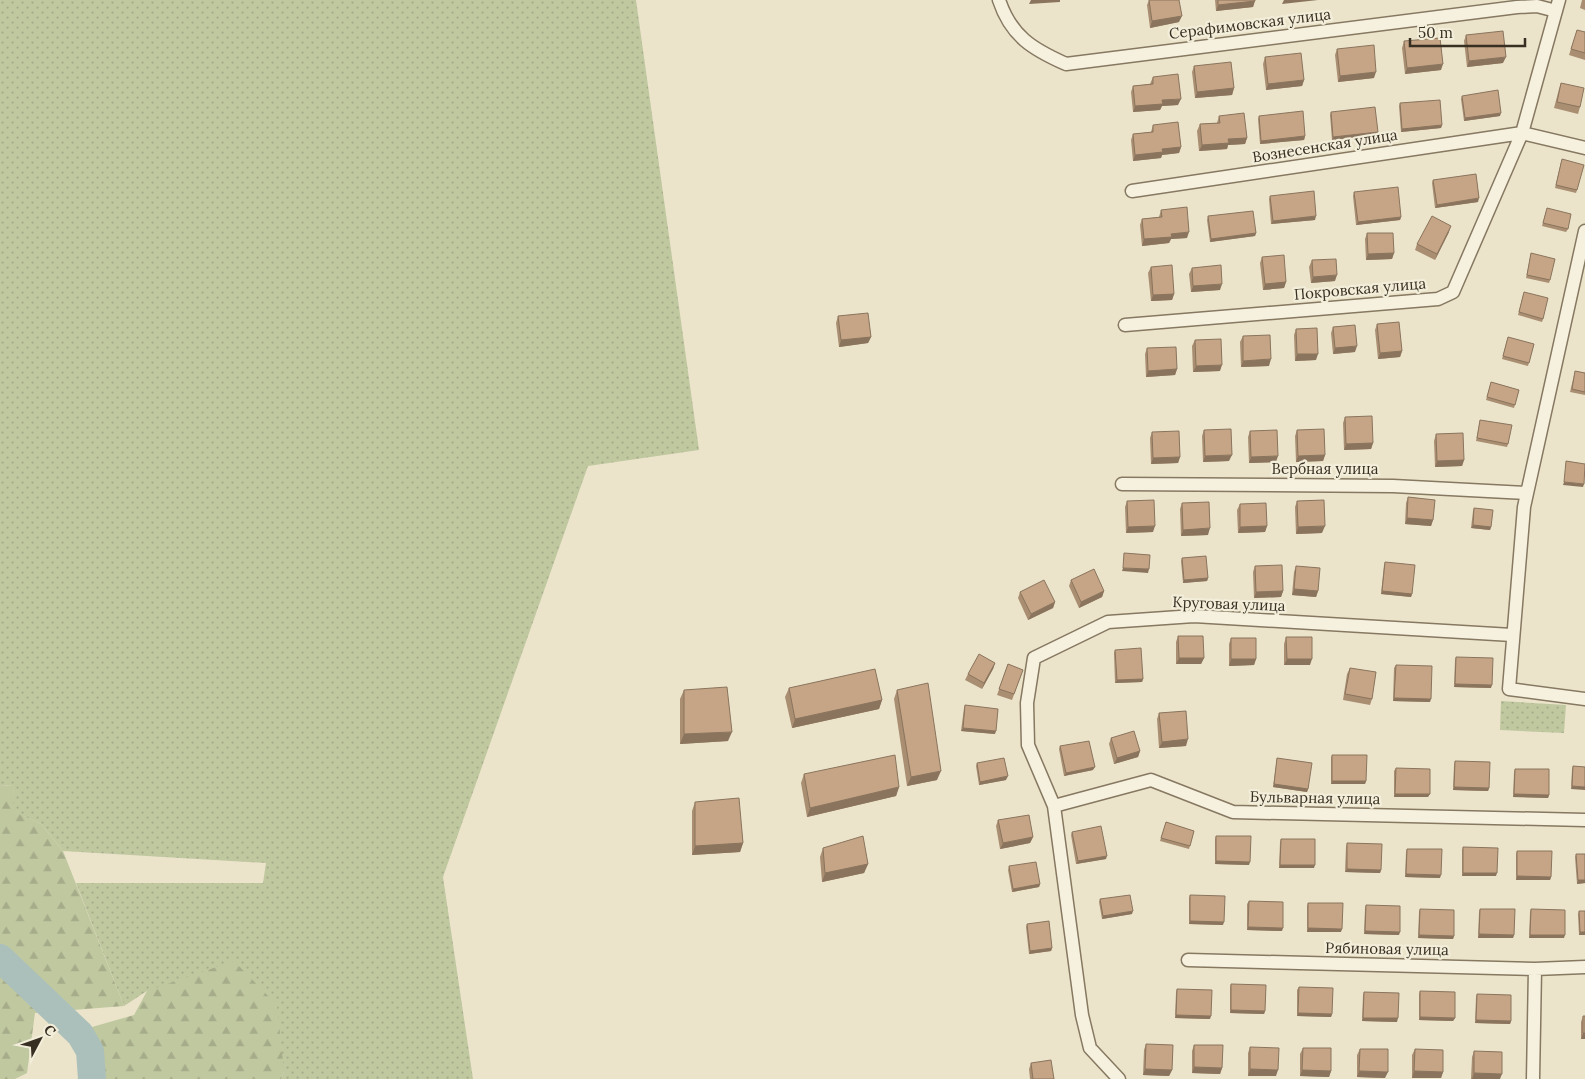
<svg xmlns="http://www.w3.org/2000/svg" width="1585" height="1079" viewBox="0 0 1585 1079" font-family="Lora,serif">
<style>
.grass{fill:url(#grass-dots)}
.forest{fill:url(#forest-firs)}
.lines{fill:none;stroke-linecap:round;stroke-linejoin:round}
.river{stroke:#abc0bb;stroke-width:28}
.street-casing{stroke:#867861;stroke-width:15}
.street{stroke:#f6f1de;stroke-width:12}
.wall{fill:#a98e72}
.shaded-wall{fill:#8a745d}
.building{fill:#c5a585;stroke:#8a745d}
.labels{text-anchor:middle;stroke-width:4.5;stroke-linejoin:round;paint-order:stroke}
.street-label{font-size:15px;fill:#382f23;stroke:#f3eeda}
</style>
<defs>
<pattern id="grass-dots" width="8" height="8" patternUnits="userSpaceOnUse" patternTransform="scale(1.25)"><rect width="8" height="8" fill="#c0c8a0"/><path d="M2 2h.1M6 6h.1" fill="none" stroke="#a6ac8a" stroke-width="1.8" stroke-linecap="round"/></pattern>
<pattern id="forest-firs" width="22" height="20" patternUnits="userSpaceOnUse" patternTransform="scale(1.25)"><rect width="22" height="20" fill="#c0c8a0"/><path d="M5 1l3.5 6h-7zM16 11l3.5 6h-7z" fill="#a6ac8a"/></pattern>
</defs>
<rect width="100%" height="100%" fill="#ebe4cb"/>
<path class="grass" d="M0,0h636l63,450 -111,16 -145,411 30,202h-192l3,-7 -137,-81 -23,15 -48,-123h187l3,-20 -203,-12 -22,-27 -29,-13 2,-26 -14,1z
M1501,701l65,4 -2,28 -64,-3z"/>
<path class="forest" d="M14,785l-1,26 28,13 22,27 61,155 -89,7 -8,60 -12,6h-15v-293z
M234,961l43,44 7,67 -3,7h-201l5,-50 49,-14 13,-24z"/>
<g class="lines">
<path class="river" d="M0,958l80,76 10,17 2,28"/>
<g class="street-casing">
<path id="street" d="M999,0c12,36 33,49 67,64l451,-57 20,-1 19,5
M1132,191l390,-58 63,15
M1585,231l-61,276 -15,182 76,10
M1125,325l313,-26 15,-7 69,-159 37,-133
M1122,484l271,2 134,7
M1054,806l97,-26 82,32 352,8
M1188,960l347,9 50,-2
M1119,1079l-29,-31 -8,-33 -28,-209 -26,-61 -1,-42 7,-45 74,-36 86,-6 318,19
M1533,1079l2,-110"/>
</g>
<use href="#street" class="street"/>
</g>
<path class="wall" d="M1149,0h30v22l-29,6 -3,-23z
M1215,0h40l-2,7 -37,4z
M1582,0h3v10l-5,-2z
M1577,30l8,2v28l-16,-5z
M1466,35l37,28 -36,4 -3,-26z
M1404,41l37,29 -36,4 -3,-26z
M1337,49l37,29 -36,4 -3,-27z
M1265,57l39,23 -2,6 -36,4 -3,-26z
M1194,66l40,22 -2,7 -37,3 -3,-26z
M1153,77l25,28 -16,1 -2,4 -27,2 -2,-20 2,-6 17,-2z
M1561,83l19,24 -2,7 -24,-6 5,-19z
M1462,96l38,20 -36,5 -3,-22z
M1400,103l42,22 -1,3 -40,4 -2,-26z
M1331,112l45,23 -44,5 -2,-25z
M1219,116l28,22 -2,6 -17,1 -1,4 -28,2 -2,-20 3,-7 17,-1z
M1259,116l46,20 -1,4 -44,4 -2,-25z
M1153,125l28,22 -2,6 -17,2 -1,3 -28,3 -2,-21 2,-6 18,-2z
M1561,162l16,28 -1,3 -21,-5z
M1433,180l45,22 -43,6 -3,-25z
M1354,192l47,25 -1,3 -44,5 -3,-29z
M1270,196l45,24 -44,4 -2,-25z
M1161,210l26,28 -16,1 -2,4 -27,3 -2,-21 2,-6 17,-2z
M1546,211l22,18 -2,3 -24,-6z
M1208,216l48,17 -1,3 -45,6 -3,-22z
M1449,232l-14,28 -20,-10 2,-6z
M1367,233l27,20 -2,6 -26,1 -1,-21z
M1531,253l19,27 -1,3 -23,-5z
M1262,257l24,25 -2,6 -21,2 -3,-27z
M1312,260l23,21 -24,2 -2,-16z
M1151,267l23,27 -2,6 -21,1 -3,-28z
M1192,268l28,22 -29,2 -2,-18z
M1523,295l20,24 -1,3 -24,-7z
M838,316l33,21 -3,6 -29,4 -3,-24z
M1377,324l25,27 -2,6 -22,2 -3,-29z
M1333,327l22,25 -22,2 -2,-21z
M1296,329l20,31 -21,1 -1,-26z
M1243,336l26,30 -28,1 -1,-25z
M1195,340l25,31 -27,1 -1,-26z
M1507,340l27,4 -6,22 -26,-7z
M1147,348l30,21 -2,6 -29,2 -1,-23z
M1575,371l10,2v22l-15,-3z
M1491,382l28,8 -5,18 -28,-8z
M1345,417l28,26 -2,6 -27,1 -1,-27z
M1480,420l28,24 -1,3 -31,-6z
M1204,430l25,31 -26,1 -1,-26z
M1297,430l28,25 -2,6 -27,1 -1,-26z
M1250,431l26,31 -27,1 -1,-26z
M1152,432l28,25 -2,6 -27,1 -1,-26z
M1436,434l28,26 -2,6 -27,1 -1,-26z
M1408,497l25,23 -2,6 -26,-2 1,-21z
M1127,501l26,31 -27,1 -1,-26z
M1297,501l25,32 -26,1 -1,-27z
M1182,503l26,32 -27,1 -1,-27z
M1240,504l27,22 -2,6 -27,1 -1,-23z
M1474,508l17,19 -1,3 -19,-2 2,-17z
M1182,558l26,20 -1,3 -24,2 -2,-22z
M1385,562l27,32 -1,3 -30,-3 3,-29z
M1255,566l28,25 -2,6 -27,1 -1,-26z
M1296,566l22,25 -2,6 -24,-2 2,-23z
M1071,580l33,11 -2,6 -23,11 -10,-22z
M1020,592l35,10 -2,6 -25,12 -10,-22z
M1178,636l26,22 -3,6h-25v-22z
M1286,637l24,28h-26v-21z
M1231,638l25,21 -2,6 -25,1v-22z
M1115,650l28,29 -1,3 -27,1 -1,-30z
M1456,657l35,31 -37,-1 1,-27z
M995,663l-2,6 -11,20 -17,-9 3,-6z
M1008,664l15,6 -11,30 -15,-5z
M1396,665l34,37 -37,-1 1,-33z
M1350,668l22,31 -2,6 -27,-5 4,-26z
M789,688l93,12 -3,9 -87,19 -7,-31z
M684,690l44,51 -48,3v-45z
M897,690l40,90 -30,6 -13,-87z
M965,705l30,29 -34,-3 3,-23z
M1159,713l27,33 -27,2 -2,-29z
M1111,738l29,13 -2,6 -24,7 -5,-20z
M1060,746l33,24 -29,6 -5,-27z
M1332,755l34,26 -1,3h-34v-26z
M1277,758l31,31 -1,3 -34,-5z
M1455,761l34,27 -1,3 -35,-1 1,-25z
M977,763l29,17 -27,5 -3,-19z
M1573,766l12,1 -14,22 1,-20z
M1396,768l32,29h-34v-26z
M1515,769l34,26 -1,3 -35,-1 1,-25z
M804,774l95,13 -3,9 -89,21 -6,-34z
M695,802l48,41 -3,9 -48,3v-44z
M998,820l35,17 -3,6 -30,6 -4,-23z
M1166,822l28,9 -5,18 -29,-8z
M1072,832l34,27 -30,5 -5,-29z
M1216,836l33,29 -34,-1v-25z
M1281,839l33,29h-35l1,-26z
M1347,843l34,27 -1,3 -35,-1 1,-25z
M1463,847l33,29h-34v-26z
M823,848l45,16 -4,9 -42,9 -2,-25z
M1407,849l33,29 -35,-1 1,-25z
M1517,851l34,26 -1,3h-34v-26z
M1576,854l9,29 -8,1 -2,-27z
M1009,866l31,18 -1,3 -27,5 -4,-22z
M1190,895l33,30 -34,-1v-26z
M1100,899l32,15 -30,5 -3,-17z
M1249,901l33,30 -35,-1v-26z
M1308,903l33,29h-34v-26z
M1366,905l33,30 -35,-1 1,-26z
M1420,909l34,27 -1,3 -35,-1 1,-26z
M1480,909l34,26 -1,3h-35l1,-26z
M1531,909l33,29h-35l1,-26z
M1579,911h6v24h-6l-1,-21z
M1027,924l25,24 -1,3 -22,3 -3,-27z
M1231,984l34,27 -1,3 -34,-1v-26z
M1299,987l33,27 -1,3 -34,-1v-26z
M1177,989l33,30 -35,-1 1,-26z
M1420,991l35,27 -2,3 -34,-1v-26z
M1364,992l33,30 -35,-1 1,-26z
M1477,994l34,27 -1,3 -35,-1 1,-26z
M1583,1016l2,23h-4v-17z
M1146,1044l26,26 -3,6 -26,-1 1,-25z
M1194,1045l28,23 -2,6 -28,-1v-22z
M1250,1047l26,29h-28v-23z
M1303,1048l28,23 -2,6 -29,-1v-22z
M1360,1049l25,29 -28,-1v-22z
M1415,1049l28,23 -2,6h-29v-23z
M1474,1051l26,28h-29l1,-22z
M1031,1063l23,16h-24l-1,-10z"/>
<path class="shaded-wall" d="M1031,0h29v2l-31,2z
M1284,0h34l-36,4z
M1255,1l-2,6 -37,4 2,-6z
M1182,16l-3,6 -29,6 2,-7z
M1506,57l-3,6 -36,4 2,-6z
M1443,64l-2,6 -36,4 2,-6z
M1376,72l-2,6 -36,4 2,-6z
M1304,80l-2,6 -36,4 2,-6z
M1234,88l-2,7 -37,3 2,-6z
M1181,99l-3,6 -16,1 -2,4 -27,2 2,-6 27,-6z
M1501,113l-1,3 -36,5 1,-3z
M1442,125l-1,3 -40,4 1,-3z
M1378,132l-2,3 -44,5 1,-3z
M1305,136l-1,4 -44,4 1,-3z
M1247,138l-2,6 -17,1 -1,4 -28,2 3,-6 26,-6z
M1181,147l-2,6 -17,2 -1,3 -28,3 2,-6 27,-6z
M1479,198l-1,4 -43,6 2,-3z
M1316,216l-1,4 -44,4 2,-3z
M1401,217l-1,3 -44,5 2,-3z
M1451,226l-2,6 -14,28 2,-6z
M1189,232l-2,6 -16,1 -2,4 -27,3 2,-7 27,-5z
M1256,233l-1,3 -45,6 1,-3z
M1394,253l-2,6 -26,1 2,-6z
M1337,275l-2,6 -24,2 2,-6z
M1286,282l-2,6 -21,2 2,-6z
M1222,284l-2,6 -29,2 2,-6z
M1174,294l-2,6 -21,1 2,-6z
M871,337l-3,6 -29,4 2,-7z
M1357,346l-2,6 -22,2 2,-6z
M1402,351l-2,6 -22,2 2,-6z
M1297,354h21l-2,6 -21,1z
M1271,359l-2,7 -28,1 2,-6z
M1222,365l-2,6 -27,1 3,-6z
M1177,369l-2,6 -29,2 2,-6z
M1373,443l-2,6 -27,1 2,-6z
M1232,455l-3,6 -26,1 2,-6z
M1325,455l-2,6 -27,1 2,-6z
M1278,456l-2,6 -27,1 2,-6z
M1180,457l-2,6 -27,1 2,-6z
M1464,460l-2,6 -27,1 2,-6z
M1564,482l20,2 -1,3 -20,-2z
M1407,518l26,2 -2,6 -26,-2z
M1473,525l18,2 -1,3 -19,-2z
M1155,526l-2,6 -27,1 2,-6z
M1267,526l-2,6 -27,1 2,-6z
M1325,526l-3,7 -26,1 2,-7z
M1210,528l-2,7 -27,1 2,-6z
M1123,568l26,1 -1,4 -26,-2z
M1208,578l-1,3 -24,2 1,-3z
M1294,589l24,2 -2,6 -24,-2z
M1104,591l-2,6 -23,11 2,-6z
M1283,591l-2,6 -27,1 2,-6z
M1382,591l30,3 -1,3 -30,-3z
M1055,602l-2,6 -25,12 3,-6z
M1179,658h25l-3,6h-25z
M1231,659h25l-2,6 -25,1z
M1287,659h25l-2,6h-26z
M995,663l-2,6 -11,20 2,-6z
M1143,679l-1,3 -27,1 2,-3z
M1455,684l37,1 -1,3 -37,-1z
M1394,698l37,1 -1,3 -37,-1z
M882,700l-3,9 -87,19 3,-9z
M963,728l33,3 -1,3 -34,-3z
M732,732l-4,9 -48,3 4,-10z
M1188,739l-2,7 -27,2 3,-6z
M1140,751l-2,6 -24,7 3,-6z
M1095,767l-2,3 -29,6 2,-3z
M941,771l-4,9 -30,6 4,-9z
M1008,776l-2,4 -27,5 1,-3z
M1332,781h34l-1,3h-34z
M1274,784l34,5 -1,3 -34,-5z
M1572,786l13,1v3l-14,-1z
M899,787l-3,9 -89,21 3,-9z
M1454,787l35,1 -1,3 -35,-1z
M1395,794h35l-2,3h-34z
M1514,794l35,1 -1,3 -35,-1z
M1033,837l-3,6 -30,6 3,-6z
M743,843l-3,9 -48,3 3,-9z
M1107,856l-1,3 -30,5 2,-3z
M1216,861l34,1 -1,3 -34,-1z
M868,864l-4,9 -42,9 3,-9z
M1280,865h35l-1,3h-35z
M1347,869l34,1 -1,3 -35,-1z
M1463,873h34l-1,3h-34z
M1406,874l35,1 -1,3 -35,-1z
M1517,876l34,1 -1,3h-34z
M1578,880h7v3l-8,1z
M1040,884l-1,3 -27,5 1,-3z
M1133,911l-1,3 -30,5 1,-3z
M1190,921l34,1 -1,3 -34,-1z
M1248,927l35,1 -1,3 -35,-1z
M1308,928l34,1 -1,3h-34z
M1365,931l35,1 -1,3 -35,-1z
M1580,932h5v3h-6z
M1479,934l35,1 -1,3h-35z
M1419,935l35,1 -1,3 -35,-1z
M1530,935h35l-1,3h-35z
M1052,948l-1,3 -22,3 1,-3z
M1231,1010l34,1 -1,3 -34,-1z
M1298,1013l34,1 -1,3 -34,-1z
M1176,1015l35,1 -1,3 -35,-1z
M1420,1017l35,1 -2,3 -34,-1z
M1363,1018h35l-1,4 -35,-1z
M1476,1020l35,1 -1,3 -35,-1z
M1583,1033h2v6h-4z
M1194,1067l28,1 -2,6 -28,-1z
M1145,1069l27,1 -3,6 -26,-1z
M1250,1069l28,1 -2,6h-28z
M1302,1070l29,1 -2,6 -29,-1z
M1359,1071l29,1 -3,6 -28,-1z
M1414,1071l29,1 -2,6h-29z
M1474,1073l28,1 -2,5h-28z"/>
<path class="building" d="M1149,0h30l3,16 -30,5z
M1218,0h37v1l-37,4z
M1577,30l8,2v21l-14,-4z
M1503,31l3,26 -37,4 -3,-26z
M1440,38l3,26 -36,4 -3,-27z
M1374,45l2,27 -36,4 -3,-27z
M1301,53l3,27 -36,4 -3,-27z
M1231,62l3,26 -37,4 -3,-26z
M1178,74l3,25 -19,1 1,4 -28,2 -2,-20 20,-2v-7z
M1561,83l23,5 -4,19 -23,-5z
M1498,90l3,23 -36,5 -3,-22z
M1440,100l2,25 -40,4 -2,-26z
M1375,107l3,25 -45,5 -2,-25z
M1303,111l2,25 -44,5 -2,-25z
M1244,113l3,25 -19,1 1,4 -27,2 -2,-21 20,-1 -1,-7z
M1178,122l3,25 -19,2 1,3 -28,3 -2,-21 20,-2v-7z
M1562,159l22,6 -7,25 -21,-5z
M1476,174l3,24 -42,7 -4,-25z
M1398,187l3,30 -43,5 -4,-30z
M1314,191l2,25 -43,5 -3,-25z
M1187,207l2,25 -18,2 1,3 -28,2 -2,-20 20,-2 -1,-7z
M1547,208l24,6 -3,15 -25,-6z
M1253,211l3,22 -45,6 -3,-23z
M1432,216l19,10 -14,28 -20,-10z
M1367,233h26l1,20 -26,1z
M1531,253l24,6 -5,21 -23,-5z
M1284,255l2,27 -21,2 -3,-27z
M1336,259l1,16 -24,2 -1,-17z
M1172,265l2,29 -21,1 -2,-28z
M1221,265l1,19 -29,2 -1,-18z
M1524,292l24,6 -5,21 -24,-7z
M868,313l3,24 -30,3 -3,-24z
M1399,322l3,29 -22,2 -3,-29z
M1355,325l2,21 -22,2 -2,-21z
M1317,328l1,26h-21l-1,-25z
M1270,335l1,24 -28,2v-25z
M1508,337l26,7 -5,19 -26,-7z
M1221,339l1,26 -26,1 -1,-26z
M1176,347l1,22 -29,2 -1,-23z
M1575,371l10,2v19l-13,-3z
M1491,382l28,8 -4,15 -28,-8z
M1372,416l1,27 -27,1 -1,-27z
M1480,420l32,5 -4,19 -31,-6z
M1231,429l1,26 -27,1 -1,-26z
M1324,429l1,26 -27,1 -1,-26z
M1277,430l1,26 -27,1 -1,-26z
M1179,431l1,26 -27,1 -1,-26z
M1463,433l1,27 -27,1 -1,-27z
M1566,461l19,3 -1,20 -20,-2z
M1408,497l27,3 -2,20 -26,-2z
M1154,500l1,26 -27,1 -1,-26z
M1324,500l1,26 -27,1 -1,-26z
M1209,502l1,26 -27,2 -1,-27z
M1266,503l1,23 -27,1v-23z
M1474,508l19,2 -2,17 -18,-2z
M1124,553l26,2 -1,14 -26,-1z
M1206,556l2,22 -24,2 -2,-22z
M1385,562l30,3 -3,29 -30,-3z
M1282,565l1,26 -27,1 -1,-26z
M1296,566l24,2 -2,23 -24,-2z
M1094,569l10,22 -23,11 -10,-22z
M1044,580l11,22 -24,12 -11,-22z
M1178,636h25l1,22h-25z
M1286,637h26v22h-25z
M1231,638h25v21h-25z
M1141,648l2,31 -26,1 -2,-30z
M979,654l16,9 -11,20 -16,-9z
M1456,657l37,1 -1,27 -37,-1z
M1008,664l15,6 -9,24 -15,-5z
M1396,665l36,1 -1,33 -37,-1z
M1350,668l26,4 -4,27 -27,-5z
M875,669l7,31 -87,19 -6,-31z
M928,683l13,88 -30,6 -14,-87z
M727,687l5,45 -48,2v-44z
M965,705l33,4 -2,22 -33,-3z
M1186,711l2,28 -26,3 -3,-29z
M1134,731l6,20 -23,7 -6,-20z
M1089,741l6,26 -29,6 -6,-27z
M895,755l4,32 -89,21 -6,-34z
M1332,755h35l-1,26h-34z
M1004,758l4,18 -28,6 -3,-19z
M1277,758l35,5 -4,26 -34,-5z
M1455,761l35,1 -1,26 -35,-1z
M1573,766l12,1v20l-13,-1z
M1396,768l34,1v25h-35z
M1515,769h34v26l-35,-1z
M739,798l4,45 -48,3v-44z
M1029,815l4,22 -30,6 -5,-23z
M1166,822l28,9 -4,15 -29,-8z
M1101,826l6,30 -29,5 -6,-29z
M863,836l5,28 -43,9 -2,-25z
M1216,836h35l-1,26 -34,-1z
M1281,839h34v26h-35z
M1347,843l35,1 -1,26 -34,-1z
M1463,847l35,1 -1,25h-34z
M1407,849h35l-1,26 -35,-1z
M1517,851h35l-1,26 -34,-1z
M1576,854h9v26h-7z
M1036,862l4,22 -27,5 -4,-23z
M1130,895l3,16 -30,5 -3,-17z
M1190,895l35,1 -1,26 -34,-1z
M1249,901l34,1v26l-35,-1z
M1308,903h35l-1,26 -34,-1z
M1366,905l34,1v26l-35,-1z
M1420,909l34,1v26l-35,-1z
M1480,909h35l-1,26 -35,-1z
M1531,909l34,1v25h-35z
M1579,911h6v21h-5z
M1049,921l3,27 -22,3 -3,-27z
M1231,984l35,1 -1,26 -34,-1z
M1299,987l34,1 -1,26 -34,-1z
M1177,989l35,1 -1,26 -35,-1z
M1420,991l35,1v26l-35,-1z
M1364,992l35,1 -1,25h-35z
M1477,994l34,1v26l-35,-1z
M1583,1016h2v17h-2z
M1146,1044l27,1 -1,25 -27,-1z
M1194,1045h29l-1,23 -28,-1z
M1250,1047l29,1 -1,22 -28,-1z
M1303,1048h28v23l-29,-1z
M1360,1049h28v23l-29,-1z
M1415,1049l28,1v22l-29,-1z
M1474,1051l28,1v22l-28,-1z
M1051,1060l3,19h-21l-2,-16z"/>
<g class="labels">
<g class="street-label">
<text transform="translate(1250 24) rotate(-7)" y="5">Серафимовская улица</text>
<text transform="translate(1325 146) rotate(-9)" y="5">Вознесенская улица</text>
<text transform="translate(1360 289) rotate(-5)" y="5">Покровская улица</text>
<text x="1325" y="474">Вербная улица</text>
<text transform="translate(1229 604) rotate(2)" y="5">Круговая улица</text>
<text transform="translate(1315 798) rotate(1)" y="5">Бульварная улица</text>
<text transform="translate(1387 949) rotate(1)" y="5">Рябиновая улица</text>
</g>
</g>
<g transform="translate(40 1039) rotate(49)" stroke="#f3eeda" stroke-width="4" paint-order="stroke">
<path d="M0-4L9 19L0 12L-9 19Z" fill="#382f23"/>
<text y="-8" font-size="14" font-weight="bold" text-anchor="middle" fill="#382f23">С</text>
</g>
<path d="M1410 38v8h115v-8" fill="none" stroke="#382f23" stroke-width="2.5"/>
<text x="1418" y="38" font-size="15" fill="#382f23" stroke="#f3eeda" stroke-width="4" paint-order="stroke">50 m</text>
</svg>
